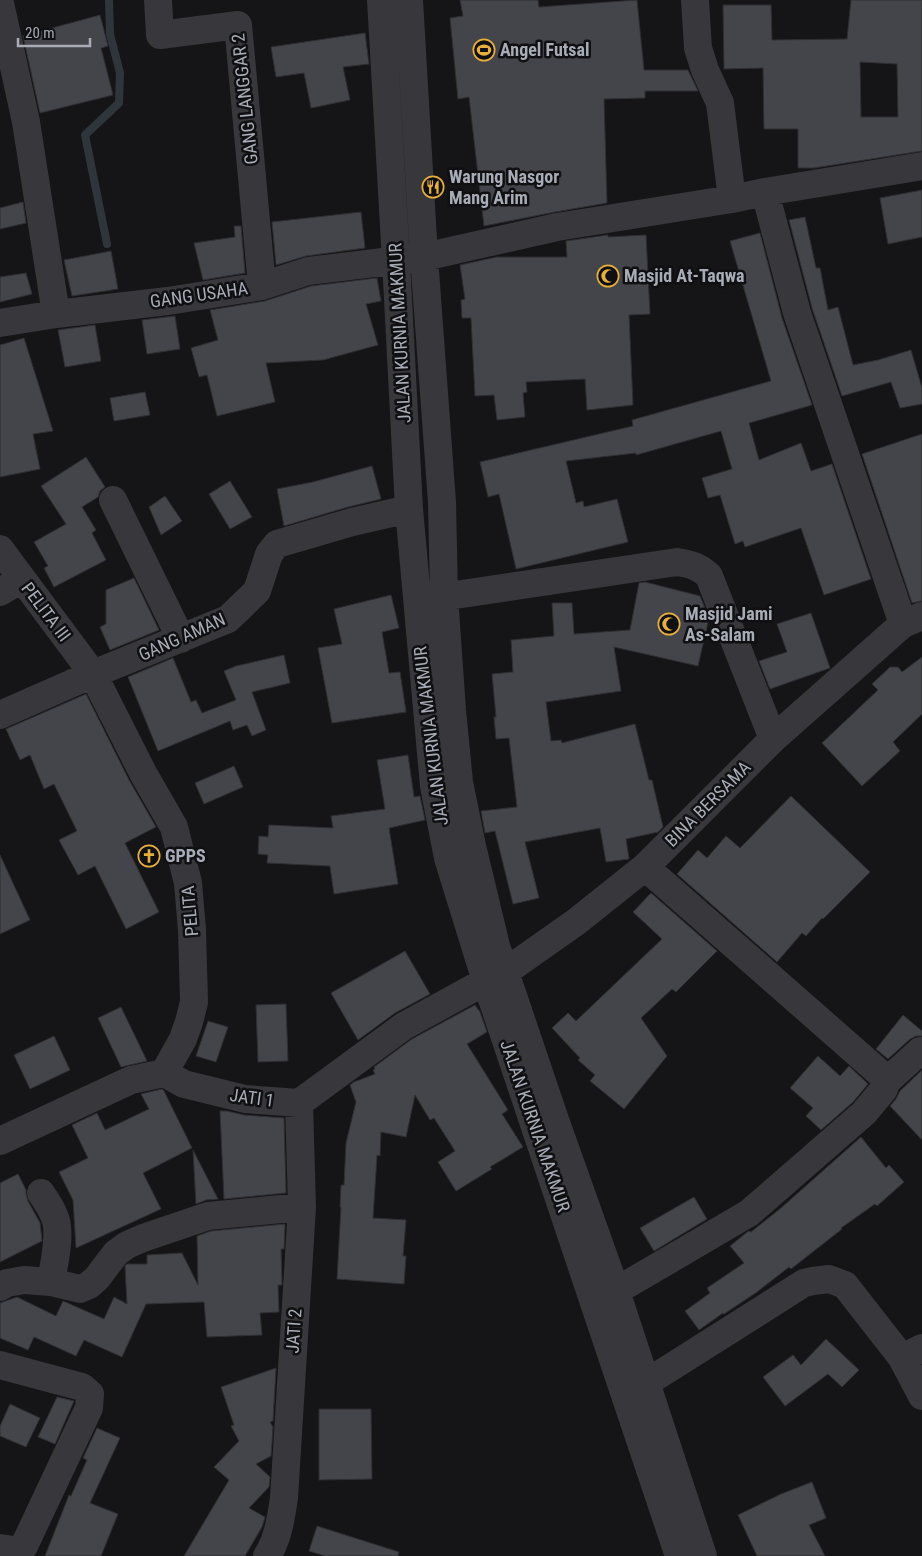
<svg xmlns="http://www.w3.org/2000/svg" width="922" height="1556" viewBox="0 0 922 1556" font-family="'Roboto Condensed',sans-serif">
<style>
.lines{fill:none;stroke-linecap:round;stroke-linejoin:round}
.stream{stroke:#2e363c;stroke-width:8}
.building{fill:#44454a;stroke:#2f2f33;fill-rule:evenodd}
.minor{stroke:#37373c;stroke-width:28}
.labels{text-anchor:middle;stroke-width:5;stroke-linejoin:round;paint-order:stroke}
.poi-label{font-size:18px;font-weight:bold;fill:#a8acb6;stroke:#101012;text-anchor:start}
.street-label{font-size:18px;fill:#a8acb6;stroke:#101012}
</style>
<rect width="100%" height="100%" fill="#151517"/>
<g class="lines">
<path class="stream" d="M107,244l-22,-109 34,-32 1,-30 -10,-39 -1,-34"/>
</g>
<path class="building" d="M460,0h78l1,7 98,-7 7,70h44l10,21h-53v7l-41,1 3,104 -52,9 -71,14 -15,-129 -11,2 -8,-81 13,-2z
M851,0h71v151l-108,17h-16v-39h-34l-1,-61 -39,1 -1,-64h48l1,35 75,-1zM860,62l37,2 1,53h-37z
M100,15l8,31 -7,2 12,47 -73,18 -17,-77z
M365,33l4,31 -26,3 7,33 -39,8 -7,-35 -28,4 -5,-30z
M922,190v47l-34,7 -8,-46z
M23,202l3,21 -26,6v-21z
M361,212l4,36 -59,8 -30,9 -4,-43z
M805,217l11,51h4l8,42 10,-3 15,58 25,-5 33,-10 11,38v16l-22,4 -9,-26 -49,14 -30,-88 -23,-88z
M234,226h7l4,47 -42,7 -9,-37 41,-6z
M760,233l22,85 30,87 -63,18 10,37 42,-17 10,28 21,-7 39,115 -47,16 -23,-67 -56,19 -2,-6 -8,3 -15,-49 -12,3 -6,-20 30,-9 -11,-38 -85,24v-2l-70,8 10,42 7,-2 1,6 33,-8 11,43 -112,27 -17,-75 -11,3 -8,-35 153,-36 -1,-6 139,-39 -41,-140z
M608,235v2l38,-2 4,79 -21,1 4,90 -46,5 -2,-31 -59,3 1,10 -4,1 2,24 -28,3 -3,-25 -19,1 -4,-78h-9l-1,-18 4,-1 -5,-34 37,-8h70l-1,-16z
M111,251l7,38 -46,7 -8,-36z
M26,273l6,21 -32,8v-25z
M377,278l4,23 -15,3 12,41 -55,15 -57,3 9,39 -58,14 -10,-41 -8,2 -8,-29 27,-8 -8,-30 55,-9 46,-15z
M175,316l5,33 -33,5 -5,-34z
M95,325l6,36 -36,6 -7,-37z
M24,338l29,93 -20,3 7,35 -40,8v-132z
M145,392l5,23 -36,6 -4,-23z
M922,434v167l-10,2 -50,-149z
M86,457l19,30 -5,4 -2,6 -16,10 14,23 -4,3 14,27 -52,27 -10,-19 4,-2 -14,-24 32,-18 -25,-38z
M372,466l9,33 -33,8 -64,19 -7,-37 36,-7z
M230,481l22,36 -22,12 -21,-35z
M165,496l17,25 -21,14 -12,-28z
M134,578l25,52 -49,20 -10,-23 6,-3v-34z
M645,582l55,14 9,22 -11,48 -84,-19 7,44 -75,11 5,39 10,-1 1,3 73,-19 14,56h3l11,47 -5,5 -32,7 3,20 -23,3 -6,-34 -75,14 14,56 -26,6 -18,-73 -10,2 -4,-22 36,-4 -8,-69 -13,1 -2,-22h2l-4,-43 21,-2 -2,-32 43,-4 -2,-33h20l2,31 56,-4 9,-47z
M391,595l8,33 -17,4 7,41 11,-1 6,40 -74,11 -14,-75 24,-4 -8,-35z
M811,613l19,55 -60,21 -11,-28 28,-9 -10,-28z
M284,655l6,28 -38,9 14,38 -14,6 -5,-11 -14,5 -3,-9 -72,30 -30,-74 45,-19 18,44 5,-2 6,13 34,-13 -12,-29 12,-5z
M922,657v57l-29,28 7,9 -38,35 -40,-43 56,-53 -6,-6 18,-17h8l4,5z
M86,694l43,86 27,47 -31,16 34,69 -33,17 -31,-63 -17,9 -19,-35 18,-9 -23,-47 -10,5 -14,-34 -10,5 -14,-31z
M408,755l6,42 6,-1 5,24 -36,8 9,56 -64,10 -4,-28 -63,-3 1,-8 -10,-1 1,-18 9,1 1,-12 64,3 -2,-12 54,-7 -8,-49z
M234,766l9,21 -39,17 -9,-21z
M791,796l79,76 -47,47 -1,-1 -16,18 -4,-3 -25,29 -100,-88 21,-24 9,8 19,-22 14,12z
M0,855l30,65 -30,14z
M651,893l66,58 -41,41 -4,-3 -31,29 26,38 -43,53 -34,-28 5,-6 -17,-15 2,-2 -28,-30 16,-15 8,8 86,-82 -29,-27z
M405,951l25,43 -35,19 -37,27 -27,-47z
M286,1004l2,57 -30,1 -2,-57z
M475,1005l5,7 7,20 -20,12 41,66 -6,4 21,33 -33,20 2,2 -36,22 -18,-29 17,-11 -21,-33 -4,2 -15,-25 -9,42 -25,-5 -1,24 -3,-1 -4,63 33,2 -3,36h3l-2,28 -67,-5 4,-72h-1l1,-22h3l2,-42 10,-41 -6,-17 4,-3 21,-8 -2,-4 2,-1 -1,-2 38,-28z
M121,1007l26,54 -26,6 -23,-49z
M903,1015l19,16v5h-6l-6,3 -22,20 -12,-10z
M208,1021l20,6 -12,35 -20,-6z
M54,1036l16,34 -40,19 -16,-34z
M818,1056l22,20 9,-10 19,18 -15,18 -32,28 -15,-14 7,-8 -23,-20z
M922,1070v70l-32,-34 6,-7 4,-8z
M162,1089l2,2 28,57 -49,25 18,36 -85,39 -3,-48 -14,-28 29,-14 -16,-33 25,-12 8,17 44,-21 -8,-15z
M220,1111h7l17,4 40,3 2,75 -62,6z
M861,1137l25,31 3,-3 15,17 -27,24 -2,-2 -34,24 1,1 -51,40 -2,-2 -32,25 -33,22 -1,-1 -24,17 -14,-19 25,-18 -3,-5 37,-25 -14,-17 16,-13 3,-2 2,1 30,-24z
M193,1150l25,49 -12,1 -10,4z
M18,1174l8,16v4l2,7 12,22 2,18 -42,21v-79z
M694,1197l13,22 -53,32 -14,-23z
M285,1224l-1,25h-3l1,36h-4l1,27 -19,1 2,22 -55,2 -3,-35 -58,2 -24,53 -38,-17 -8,16 -42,-19 -6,13 -28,-12v-35l17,-6 39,19 7,-15 41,18 10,-22 13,7 -2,-38 2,-2h20v-9l35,-2 16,32 -1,-49 14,-5z
M826,1339l33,31 -17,17 -14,-13 -43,32 -22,-29 30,-22 8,10z
M276,1368l-3,53 -3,1 3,5 -2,29 -15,8 14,13 -1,10 -20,21 16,9 -3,10 -17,29h-61l45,-76 -15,-13 25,-26 -8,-15 3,-1 -13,-38z
M57,1397l17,4 -19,43 -17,-7z
M10,1404l30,14 -14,29 -26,-11v-10z
M319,1409h52l1,70 -53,1z
M97,1428l23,10 -30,65 28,11 -17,42h-56l24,-61 2,1 16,-36 -4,-2z
M812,1482l14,36 -17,7 16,31h-68l-19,-41 43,-21z
M317,1526l82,26 -1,4h-73l-16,-5z"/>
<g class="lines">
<path class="minor" d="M158,0l2,35 78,-10 24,261
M381,0l15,261 13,248 25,277 14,72 38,123 193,575
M409,0l15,257 18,245 2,94 8,114 7,72 13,64 24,100 9,26 49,145 62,174 87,265
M695,0l3,48 7,22 15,33 12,96
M0,3l26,119 30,192
M765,192l32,121 106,311
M0,323l56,-9 112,-13 94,-15 46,-15 116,-14 133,-30 175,-28 33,-7 157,-26
M113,500l68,139
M0,549l93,125 50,99 31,54 14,56 4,47 2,72 -5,20 -6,17 -19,34
M0,592l22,-13
M428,599l249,-37c13,2 22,4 32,14l64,163
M0,715l93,-41 135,-55 29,-28 12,-37 8,-10 75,-22 57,-13
M886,1082l34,-31
M0,1141l131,-61 33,-7 20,11 61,15 54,4 105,-77 82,-45 19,-9 71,-50 69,-55 128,-128 130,-115 19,-8
M41,1193c6,9 15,22 16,33 2,18 -3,38 -6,56
M0,1287l7,-4 17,-3 27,2 29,7 9,-4 8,-7 19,-25 11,-8 16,-7 65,-22 94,-9
M616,1291l133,-78 115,-100 20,-24 2,-7 -4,-7 -237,-208
M902,1358l20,-10
M0,1365l82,22 8,7 -1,14 -65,138 -10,4 -14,-2
M633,1393l13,-10 158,-100 9,-2 16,-2 16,6 57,73 20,38
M267,1556c11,-17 14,-38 17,-58l18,-291 -3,-104"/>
</g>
<defs>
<g id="stadium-ring" transform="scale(1.125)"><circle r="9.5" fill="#101012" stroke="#e7b03d" stroke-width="1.5"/><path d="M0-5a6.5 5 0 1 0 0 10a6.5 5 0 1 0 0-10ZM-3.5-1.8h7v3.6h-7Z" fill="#e7b03d"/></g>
<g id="restaurant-ring" transform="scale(1.125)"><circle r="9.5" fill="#101012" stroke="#e7b03d" stroke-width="1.5"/><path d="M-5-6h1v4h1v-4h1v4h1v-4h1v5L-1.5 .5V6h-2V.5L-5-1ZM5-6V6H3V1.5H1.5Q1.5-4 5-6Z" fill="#e7b03d"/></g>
<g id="mosque-ring" transform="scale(1.125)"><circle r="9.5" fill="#101012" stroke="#e7b03d" stroke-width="1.5"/><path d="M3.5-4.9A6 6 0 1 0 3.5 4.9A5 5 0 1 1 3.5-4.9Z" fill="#e7b03d"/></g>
<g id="church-ring" transform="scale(1.125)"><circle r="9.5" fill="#101012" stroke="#e7b03d" stroke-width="1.5"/><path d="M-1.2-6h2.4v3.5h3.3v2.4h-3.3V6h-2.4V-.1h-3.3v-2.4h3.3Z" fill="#e7b03d"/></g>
</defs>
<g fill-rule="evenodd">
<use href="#stadium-ring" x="484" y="50"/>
<use href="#restaurant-ring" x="433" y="187"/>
<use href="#mosque-ring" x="608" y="276"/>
<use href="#mosque-ring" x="669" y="624"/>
<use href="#church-ring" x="149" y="856"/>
</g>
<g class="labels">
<g class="poi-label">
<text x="500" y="56">Angel Futsal</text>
<text x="449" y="183">Warung Nasgor<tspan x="449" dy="21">Mang Arim</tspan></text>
<text x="624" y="282">Masjid At-Taqwa</text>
<text x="685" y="620">Masjid Jami<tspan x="685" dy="21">As-Salam</tspan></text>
<text x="165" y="862">GPPS</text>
</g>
<g class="street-label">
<text transform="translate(245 99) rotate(-96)" y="6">GANG LANGGAR 2</text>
<text transform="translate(199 295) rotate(-8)" y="6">GANG USAHA</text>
<text transform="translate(400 333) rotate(-93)" y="6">JALAN KURNIA MAKMUR</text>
<text transform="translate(46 612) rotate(53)" y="6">PELITA III</text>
<text transform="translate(182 637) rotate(-24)" y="6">GANG AMAN</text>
<text transform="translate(431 736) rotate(-97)" y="6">JALAN KURNIA MAKMUR</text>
<text transform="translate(708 804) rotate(-45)" y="6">BINA BERSAMA</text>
<text transform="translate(190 911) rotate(-95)" y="6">PELITA</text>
<text transform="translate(252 1098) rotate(8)" y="6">JATI 1</text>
<text transform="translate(535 1126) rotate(71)" y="6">JALAN KURNIA MAKMUR</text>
<text transform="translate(294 1331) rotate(-86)" y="6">JATI 2</text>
</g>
</g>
<path d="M18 38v8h72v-8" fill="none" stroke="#a8acb6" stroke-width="2.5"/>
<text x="25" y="38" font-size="15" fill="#a8acb6" stroke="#101012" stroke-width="4" paint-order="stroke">20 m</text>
</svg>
